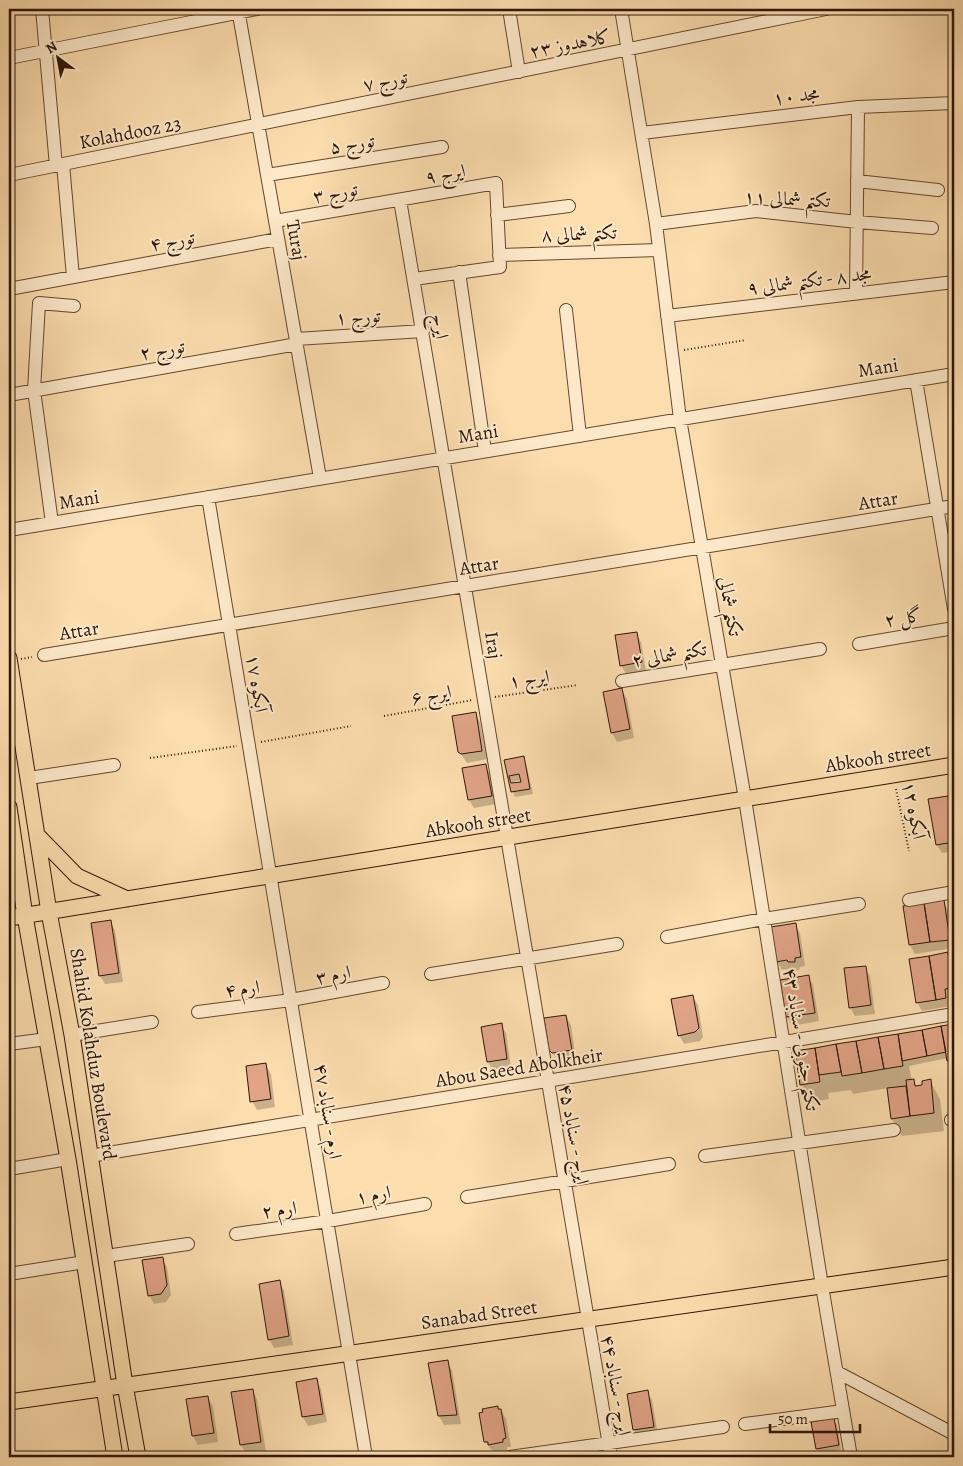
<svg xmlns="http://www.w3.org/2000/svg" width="963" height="1466" viewBox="0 0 963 1466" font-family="Alegreya,Amiri,serif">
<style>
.shadow{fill:#0003}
.building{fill:#e1a487;stroke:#2e1607;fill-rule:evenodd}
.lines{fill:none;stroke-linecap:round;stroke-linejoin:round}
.minor-casing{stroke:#624831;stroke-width:14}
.major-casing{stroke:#2e1607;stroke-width:17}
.path{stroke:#2e1607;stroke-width:2;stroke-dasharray:1 2.5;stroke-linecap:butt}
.minor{stroke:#fde9ca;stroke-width:12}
.major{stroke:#fcddae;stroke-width:15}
.labels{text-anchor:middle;stroke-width:4;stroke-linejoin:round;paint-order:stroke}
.street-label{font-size:19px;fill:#2e1607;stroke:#fde9ca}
</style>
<rect width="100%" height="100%" fill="#fcddae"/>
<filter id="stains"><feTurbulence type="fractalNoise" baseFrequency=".004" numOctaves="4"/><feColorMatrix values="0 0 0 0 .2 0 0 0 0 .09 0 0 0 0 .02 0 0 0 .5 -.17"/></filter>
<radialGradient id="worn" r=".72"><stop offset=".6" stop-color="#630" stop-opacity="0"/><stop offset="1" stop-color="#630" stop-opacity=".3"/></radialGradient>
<path class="shadow" d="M636,633l5,9 5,29 -20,3 -5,-9z
M621,690l6,9 7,39 -17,4 -5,-9 -8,-40z
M475,713l5,9 7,37 -20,4 -8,-12z
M523,757l3,6 7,31 -18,3 -5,-12 12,-3v-2l-10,2 -3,-6z
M485,765l5,9 6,30 -22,4 -5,-8z
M948,797l5,9 1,9v36l-12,2 -5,-8z
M943,901l5,9 6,38 -39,6 -5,-9 -5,-38z
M110,921l5,9 8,52 -18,2 -5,-8z
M795,925l5,8 5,33 -5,1 -1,3 -5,1 -1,-3 -11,2 -5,-9z
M954,952v45l-5,1 1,8 -28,5 -5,-9 -6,-42z
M865,967l5,9 5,38 -20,2 -5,-9z
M808,977l5,8 6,36 -27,5 -5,-9 -6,-36z
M692,996l6,9 5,32 -3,4 -16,3 -5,-9z
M566,1016l5,9 5,34 -18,2 -8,-12z
M501,1025l5,8 5,34 -18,3 -5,-8z
M954,1025v45l-6,-12 -39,8 3,15 5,6 7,-1 6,-5 10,18 4,32 -42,5 -10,-17 -4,-31 -35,6 -2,-4 -23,3 1,6 -18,3 -10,-18 -4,-32z
M266,1065l5,9 4,33 -18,3 -5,-9z
M162,1258l5,9 4,28 -5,7 -12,2 -5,-9z
M279,1282l5,8 9,55 -19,3 -5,-9z
M447,1361l5,9 9,54 -17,1 -5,-9z
M316,1380l5,9 6,33 -19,4 -5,-9 -6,-34z
M252,1390l5,9 9,52 -20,3 -5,-9 -8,-52z
M647,1392l5,8 6,35 -19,4 -5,-9 -6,-35z
M208,1398l5,8 5,36 -20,3 -5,-9 -5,-36z
M501,1410l5,9 5,28h-4v4l-13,2 -1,-3h-2l-5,-8 -2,-29z
M833,1419l4,6 4,25 -21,4 -3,-6z"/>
<path class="building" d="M637,632l5,30 -22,4 -5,-31z
M622,688l8,41 -19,4 -8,-41z
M476,712l6,39 -21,3 -3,-2 -6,-36z
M524,756l6,33 -19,3 -7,-32zM519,774l2,8 -10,1 -2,-7z
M486,764l6,32 -24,4 -6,-32z
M948,796l6,34v12l-18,3 -8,-46z
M944,900l6,40 -20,2 -6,-39z
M924,903l6,39 -21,3 -6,-39z
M111,920l8,53 -20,3 -8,-53z
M796,923l5,34 -6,1v4h-7l-1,-2 -11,2 -5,-35z
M954,951v37h-1l-5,-36z
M948,952l5,36 -8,1 1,9 -10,2 -7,-44z
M929,956l7,44 -20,3 -7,-44z
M866,966l5,39 -22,3 -5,-40z
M809,975l6,38 -29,4 -6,-37z
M693,995l6,33 -4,4 -17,4 -7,-37z
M566,1015l6,35 -20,3 -3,-3 -5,-32z
M502,1023l5,36 -20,3 -6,-35z
M954,1024v35l-7,2 -6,-35z
M941,1026l5,26 -19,4 -5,-26z
M922,1030l5,26 -25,5 -4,-27z
M898,1034l5,32 -19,3 -6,-32z
M878,1037l6,32 -22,4 -6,-32z
M856,1041l6,32 -20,3 -6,-32z
M836,1044l5,28 -22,3 -4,-27z
M815,1048l5,34 -20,3 -5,-34z
M266,1063l5,36 -21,3 -4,-36z
M951,1077h3v26z
M914,1079l1,7 7,-1v-4l9,-2 3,34 -24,3 -4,-36z
M906,1086l4,30 -19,3 -4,-31z
M163,1257l4,28 -6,9 -13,2 -6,-36z
M280,1280l9,56 -21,4 -9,-56z
M448,1360l9,55 -19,1 -10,-53z
M317,1378l6,36 -21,3 -6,-35z
M253,1389l8,53 -21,3 -9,-53z
M648,1390l6,37 -21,3 -6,-36z
M208,1396l6,37 -22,3 -6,-37z
M498,1406v3h3l5,29 -3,1v3l-15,3v-3h-4l-5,-29 4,-1 -1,-3z
M834,1418l5,27 -23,4 -5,-27z"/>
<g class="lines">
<g class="minor-casing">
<path id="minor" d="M42,9l14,157
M238,9l82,469
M509,9l10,63
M621,9l35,215 24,195 65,380 77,487 29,171
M9,58l248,-49
M642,133l216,-26 96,-4
M63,164l10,113
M9,175l817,-166
M267,175l175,-28
M857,181l81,9
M400,200l211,1257
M497,215l72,-9
M275,221l221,-38 4,84 -86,12
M656,224l100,-13 101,11 75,6
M499,255l160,-5
M459,272l26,179
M9,289l269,-50
M856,293l2,-186
M566,310l14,126
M667,316l287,-34
M296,339l127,-8
M916,380l38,229
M9,395l288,-51
M208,497l158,960
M52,523l-18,-133 5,-87 35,3
M9,530l945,-156
M859,644l95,-16
M44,655l910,-149
M622,681l198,-32
M29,778l85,-13
M909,900l45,-8
M667,937l97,-18 95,-15
M431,974l186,-30
M198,1012l93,-12 92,-17
M72,1035l80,-13
M9,1044l38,-5
M951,1120l3,-1
M90,1156l864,-142
M705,1156l189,-26
M9,1169l59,-10
M467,1197l202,-33
M236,1234l92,-13 97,-17
M106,1256l82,-12
M9,1274l76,-12
M837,1372l117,62
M745,1424l98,-13
M510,1457l213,-30"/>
</g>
<g class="major-casing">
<path id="major" d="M9,658l40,254 23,123 53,350 13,72
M9,807l16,109 43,243 47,298
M38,836l39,40 50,23
M9,918l945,-153
M9,1402l945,-135"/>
</g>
<path class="path" d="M684,350l62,-10
M21,659l11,-2
M495,697l83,-12
M384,716l89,-16
M261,742l90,-16
M150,758l87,-12
M896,789l13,62"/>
<use href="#minor" class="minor"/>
<use href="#major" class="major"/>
</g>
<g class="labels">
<g class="street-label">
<text transform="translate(570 43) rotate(-11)" y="7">کلاهدوز ۲۳</text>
<text transform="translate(385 80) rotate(-11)" y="7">تورج ۷</text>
<text transform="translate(796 95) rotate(-7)" y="7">مجد ۱۰</text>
<text transform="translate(130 132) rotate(-11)" y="7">Kolahdooz 23</text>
<text transform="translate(352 143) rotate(-9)" y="7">تورج ۵</text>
<text transform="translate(445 173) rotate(-10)" y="7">ایرج ۹</text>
<text transform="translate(335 192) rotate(-10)" y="7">تورج ۳</text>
<text transform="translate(787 198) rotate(3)" y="7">تکتم شمالی ۱۱</text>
<text transform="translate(579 233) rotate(-2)" y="7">تکتم شمالی ۸</text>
<text transform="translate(172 240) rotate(-10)" y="7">تورج ۴</text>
<text transform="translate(297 240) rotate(80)" y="7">Turaj</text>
<text transform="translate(809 280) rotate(-7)" y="7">مجد ۸ - تکتم شمالی ۹</text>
<text transform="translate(358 316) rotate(-3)" y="7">تورج ۱</text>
<text transform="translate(441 326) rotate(80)" y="7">ایرج</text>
<text transform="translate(162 349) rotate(-10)" y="7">تورج ۲</text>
<text transform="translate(878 367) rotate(-9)" y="7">Mani</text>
<text transform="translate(478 433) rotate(-9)" y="7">Mani</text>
<text transform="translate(79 499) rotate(-9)" y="7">Mani</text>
<text transform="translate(878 500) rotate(-9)" y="7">Attar</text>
<text transform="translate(479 565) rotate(-9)" y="7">Attar</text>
<text transform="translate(731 606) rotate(80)" y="7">تکتم شمالی</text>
<text transform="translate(903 617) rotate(-9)" y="7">گل ۲</text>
<text transform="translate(79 630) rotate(-9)" y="7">Attar</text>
<text transform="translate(494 645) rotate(81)" y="7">Iraj</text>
<text transform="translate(669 654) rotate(-9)" y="7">تکتم شمالی ۲</text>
<text transform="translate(529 678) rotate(-8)" y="7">ایرج ۱</text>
<text transform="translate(258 683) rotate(81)" y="7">آبکوه ۱۷</text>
<text transform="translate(431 694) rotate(-10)" y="7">ایرج ۶</text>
<text transform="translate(878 757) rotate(-9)" y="7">Abkooh street</text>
<text transform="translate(915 810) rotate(79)" y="7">آبکوه ۱۲</text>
<text transform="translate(478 822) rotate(-9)" y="7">Abkooh street</text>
<text transform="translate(333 974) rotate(-11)" y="7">ارم ۳</text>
<text transform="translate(242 988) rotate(-7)" y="7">ارم ۴</text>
<text transform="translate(802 1039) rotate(81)" y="7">تکتم جنوبی - سناباد ۴۳</text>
<text transform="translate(94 1054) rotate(81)" y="7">Shahid Kolahduz Boulevard</text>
<text transform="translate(519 1067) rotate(-9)" y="7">Abou Saeed Abolkheir</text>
<text transform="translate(329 1111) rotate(81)" y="7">ارم - سناباد ۴۷</text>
<text transform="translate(575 1134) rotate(80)" y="7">ایرج - سناباد ۴۵</text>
<text transform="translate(373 1194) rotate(-10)" y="7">ارم ۱</text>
<text transform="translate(279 1209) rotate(-7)" y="7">ارم ۲</text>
<text transform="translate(479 1314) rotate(-8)" y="7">Sanabad Street</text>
<text transform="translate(617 1385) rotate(80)" y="7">ایرج - سناباد ۴۴</text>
</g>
</g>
<rect width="963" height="1466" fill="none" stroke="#fcddae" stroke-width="30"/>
<rect x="10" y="10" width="943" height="1446" fill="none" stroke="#2e1607" stroke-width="2.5"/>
<rect x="15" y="15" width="933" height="1436" fill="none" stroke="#2e1607"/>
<g transform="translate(58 58) rotate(328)" stroke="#fde9ca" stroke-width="4" paint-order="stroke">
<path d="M0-4L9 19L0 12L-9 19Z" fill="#2e1607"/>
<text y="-8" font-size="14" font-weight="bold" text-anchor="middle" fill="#2e1607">N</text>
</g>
<path d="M770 1424v8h90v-8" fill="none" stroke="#2e1607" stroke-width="2.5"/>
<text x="778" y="1424" font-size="15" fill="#2e1607" stroke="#fde9ca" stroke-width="4" paint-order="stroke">50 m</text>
<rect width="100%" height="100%" filter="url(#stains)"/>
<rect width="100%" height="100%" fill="url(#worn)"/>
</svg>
